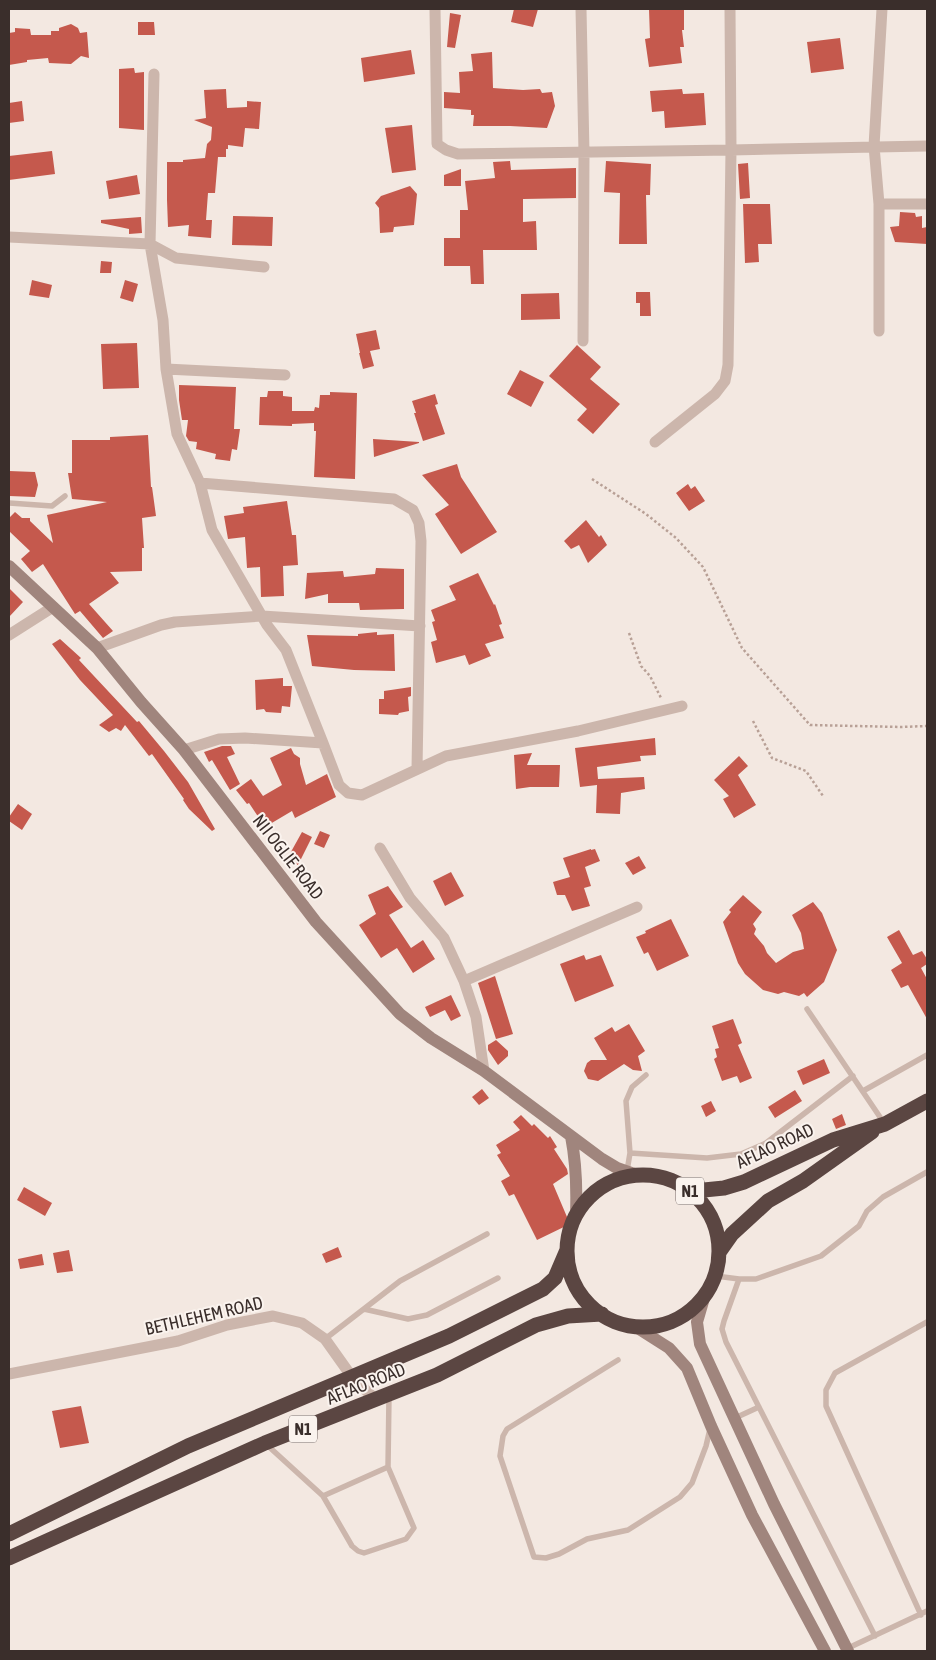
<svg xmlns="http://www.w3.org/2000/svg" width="936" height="1660" viewBox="0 0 936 1660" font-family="'Asap Condensed',sans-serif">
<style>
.building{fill:#c5594d}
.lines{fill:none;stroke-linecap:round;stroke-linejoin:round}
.path{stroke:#b8a096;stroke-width:2.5;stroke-dasharray:2.5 2.5;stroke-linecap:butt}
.lane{stroke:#ccb6ac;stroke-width:5.5}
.street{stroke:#ccb6ac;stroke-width:11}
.secondary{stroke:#a0857d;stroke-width:12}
.highway{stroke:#5b4642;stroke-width:15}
.labels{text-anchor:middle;stroke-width:4;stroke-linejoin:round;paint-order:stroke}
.shield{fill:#faf3ee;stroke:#746966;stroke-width:1}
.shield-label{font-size:16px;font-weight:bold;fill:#3a2e2b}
.street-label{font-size:18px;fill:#3a2e2b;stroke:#faf3ee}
</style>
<rect width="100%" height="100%" fill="#f3e8e1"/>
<path class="building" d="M514,9h24l-5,18 -22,-5z
M649,9h35v21h-2l2,17h-4l2,16 -33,4 -4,-28 5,-1z
M450,13l11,2 -6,33 -8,-1z
M138,22h16l1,13h-17z
M71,24l7,4 2,5 7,-1 2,26 -8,-2 -10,8 -22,-1 -1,-5 -21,2v2l-18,3v-32l6,-1v-4l15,1 1,6h20v-4h8v-3z
M840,38l4,31 -33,4 -4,-31z
M411,50l4,24 -51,8 -3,-24z
M492,52l1,36 30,2 17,-1 2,4 10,-1 3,14 -8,22 -37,-2h-37l1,-11h-3v-5l-27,-2v-16l16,1 -1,-21 14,-1 -2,-17z
M134,68l1,5 9,-1v58l-25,-2v-59z
M226,89l1,19 20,-1v-6l14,1 -2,27 -14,-1 -2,19 -15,-2v4h-2v8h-8l-3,36h-7l-2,27h6l-1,18 -23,-2 1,-11 -21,2 -1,-27v-38h16v-2l22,-2 2,-14 4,-4 1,-13 -18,-7 12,-2 -2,-28z
M682,89l1,5 21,-1 2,32 -41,3 -1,-17 -12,1 -2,-21z
M22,101l2,20 -15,2v-20z
M412,125l4,45 -24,3 -7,-45z
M52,151l3,23 -46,6v-24z
M510,161l1,9 65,-2v30l-53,1v23l13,-1 1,29h-54l1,34h-13l-1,-18h-26v-28h16v-28h8l-3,-29 30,-3 -2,-16z
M606,161l45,3 -1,31h-4l1,49h-28l1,-51 -16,-1z
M748,163l2,35 -10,1 -2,-35z
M461,169v17h-17v-11z
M137,175l3,19 -31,5 -3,-18z
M410,186l7,8 -3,31 -20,2 -1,5 -13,1 -1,-25 -4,-5 6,-7z
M743,204h27l2,40h-14l1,18 -14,1z
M900,212l15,1 1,4 6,-1v12l5,-1v17l-32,-2 -5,-15 9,-1z
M233,216l40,1 -1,29 -40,-1z
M141,217l1,16 -13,1v-5l-28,-6v-3z
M101,261l11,1 -1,11h-11z
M32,280l20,5 -3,13 -20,-3z
M125,280l13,4 -5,18 -13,-4z
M636,292h14l1,24h-11v-13h-4z
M559,293l1,26 -39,1v-26z
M376,330l4,19 -10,2 4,15 -11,3 -4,-16h1l-4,-19z
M137,343l2,45 -36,1 -2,-45z
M577,345l24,22 -11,12 30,25 -27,30 -16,-14 10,-11 -38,-33z
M520,370l24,12 -13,25 -24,-13z
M179,385l57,2 -2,42h6l-3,21 -5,-1 -2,12 -15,-2 1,-5 -20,-5 1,-7 -8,-1 -3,-5 2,-16h-6l-3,-20z
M268,391h15v5l9,1v14h22l1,-4 4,1 1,-13h10v-3l27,1 -2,86 -41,-2 2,-46h-2v-8l-22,1v2l-33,-1 1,-28h7z
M435,394l3,10 -3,1 10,29 -22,7 -9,-28h2l-4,-12z
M148,435l3,52h1l4,29 -14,2 2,30h-2v23l-32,1 9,11 -30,21 24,27 -10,7 -23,-27 -5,3 -32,-50 -11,8 -11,-13 9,-8 -21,-20v-13l6,-6 7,6h8v3l23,22 -6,-28 60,-13 -35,-3 -4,-26h4v-33h38v-3z
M373,439l46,3v1l-45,14z
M457,464l4,13 36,55 -36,22 -26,-40 14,-9 -27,-30z
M9,471l26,1 3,13 -3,12 -26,-1z
M688,484l3,5 4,-3 10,15 -16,10 -13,-18z
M287,501l5,34h4l2,30 -15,1 1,30 -23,1 -1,-30 -13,1 -2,-31 -17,2 -4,-23 20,-3 -1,-6z
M586,520l13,17 2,-2 6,10 -19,18 -9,-18 -8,4 -7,-8z
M376,568l28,1v40l-44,1 -1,-7h-31v-9l-23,5 2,-26 36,-2 1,6 31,-3z
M478,573l16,32 1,-1 7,20 -3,1 5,13 -19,6 6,12 -22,9 -4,-10 -29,8 -5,-21 6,-2 -5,-18 3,-1 -4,-11 25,-10 -7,-14z
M9,588l14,14 -14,15z
M377,632v3l17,-1 1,37 -41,-1 -42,-4 -5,-31 51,1v-2z
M60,639l21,19 -2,2 58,62 2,-1 25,30 24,31 27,47 -3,2 -23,-22 -6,-9 1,-1 -32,-45 -3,2 -24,-31 -4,6 -5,-3 -7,4 -10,-7 14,-10 -33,-35 -28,-36z
M283,678v8h9l-2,21 -8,-1 -1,7 -15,-1 -2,-3 -8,1 -1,-30z
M411,687v9l-3,1 1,14 -10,2 -1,2 -19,-1v-15h5v-8z
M655,738l1,17 -16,1 1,5 -44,6 1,12 46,-2 1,12 -24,4 -1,21 -24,-1 1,-28 -17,2 -5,-39z
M222,746h9l4,8 -8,3 13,27 -10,6 -18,-30 -3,2 -5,-10z
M291,748l3,6 6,4v6l6,21 21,-11 9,23 -41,21 -3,-7 -27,16 -16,-24 -2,1 -11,-14 15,-11 12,17 19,-11 -12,-27z
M532,753l-5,12h33l-1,22h-29l-14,2 -2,-34z
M739,756l9,10 -10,9 18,30 -22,13 -11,-19 6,-3 -15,-16z
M18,804l14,10 -10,16 -13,-9v-4z
M320,831l10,4 -6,13 -10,-4z
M302,832l10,5 -14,28 -11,-6z
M591,849v1l4,-1 5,12 -15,6 6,19 -7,2 6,18 -18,5 -7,-16h-8l-4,-13 17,-5 -7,-19z
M639,856l7,12 -13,7 -8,-12z
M451,872l13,24 -19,10 -12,-25z
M388,886l15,21 -14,8 22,33 12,-8 12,19 -22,14 -16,-25 -16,10 -22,-33 17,-11 -8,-19z
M743,895l19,17 -9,12 3,5 -2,5 10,12 3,7 9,10 17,-11 11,-3 -3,-16 -9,-18 21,-13 9,11 15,37 -13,32 -17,15 -3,-4 -5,3 -15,-4 -6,2 -15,-4 -18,-16 -7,-11 -15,-41 8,-10 -2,-2z
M671,919l18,37 -32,15 -9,-19 -4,2 -8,-17 10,-4 -1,-2z
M899,930l14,25 9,-4 5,8v5l-6,4 6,11v40l-19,-34 -7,3 -10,-18 11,-7 -15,-26z
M584,955l2,5 15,-5 13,31 -39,16 -15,-38z
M495,976l18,58 -17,5 -18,-56z
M451,995l10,21 -10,5 -6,-11 -15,7 -5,-10z
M733,1019l9,24 -4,2 14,33 -12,5 -3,-7 -15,5 -8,-22 3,-2 -2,-8 4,-1 -7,-22z
M629,1024l16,27 -7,5 4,15 -9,-1 -9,-6 -26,17 -10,-2 -4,-8 3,-8 4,-3h16l-13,-22 18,-11 3,5z
M496,1040l12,11v5l-10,9 -10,-15v-5z
M824,1059l6,14 -27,12 -6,-14z
M482,1089l7,9 -10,7 -7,-8z
M795,1090l7,11 -27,17 -7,-11z
M711,1101l5,10 -10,6 -5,-11z
M842,1114l4,11 -10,4 -4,-10z
M521,1115l11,11 2,-2 14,14 2,-2 7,11 -3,2 13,20 1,5 -15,10 17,40 -33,16 -23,-46 -5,2 -8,-15 9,-5 -13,-21 4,-2 -5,-8 24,-15 -7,-8z
M24,1187l28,16 -7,13 -28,-16z
M338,1247l4,10 -16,6 -4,-9z
M69,1250l4,21 -16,2 -4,-20z
M42,1254l2,11 -24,4 -2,-10z
M81,1406l8,37 -29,5 -8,-37z"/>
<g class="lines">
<path class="path" d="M592,479l54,35 30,24 27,29 39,81 68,77 91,2 26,-1
M629,633l12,33 9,10 11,22
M753,721l19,37 34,13 17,25"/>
<path class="lane" d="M9,503l43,3 13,-10
M807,1009l77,114
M863,1091l64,-36
M630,1153l77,5 34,-4 25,-11 87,-67
M627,1171l3,-18 -4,-52 6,-14 14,-12
M716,1276l23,3h17l65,-23 38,-30 8,-15 16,-14 44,-25
M739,1279l-15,42 -2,8 4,13 149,294
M364,1309l44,10 19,-4 71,-37
M325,1339l75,-58 87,-47
M618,1360l-111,69 -4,7 -3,20 34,101 12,1 13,-4 28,-15 41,-9 52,-33 12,-14 14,-37 4,-17
M735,1418l24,-11
M267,1445l56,51 65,-29 1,-71
M323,1496l29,50 6,5 6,2 42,-14 8,-11 -26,-61
M921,1615l-95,-209v-16l9,-17 92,-51
M846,1649l81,-38"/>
<path class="street" d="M435,9l2,135 9,6 12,4 273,-4 -1,-141
M581,9l3,144 -1,188
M154,74l-4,170 13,76 3,49 11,65 23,49 12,47 55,95 19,25 37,93 16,42 9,8 14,2 84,-39 132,-25 104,-25
M879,204h48
M9,237l141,7 26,14 88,9
M879,331v-127l-5,-58 8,-137
M166,369l119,6
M655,442l60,-48 10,-13 3,-16 3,-215 196,-4
M200,483l194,16 19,11 6,13 2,18 -4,228
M9,635l44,-28
M97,648l64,-23 14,-3 87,-6 158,10
M184,750l35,-11 26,-1 78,5
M380,848l30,50 34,40 20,43 12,36 8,54
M464,981l173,-74
M9,1374l169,-33 49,-16 46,-9 29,7 23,16 27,38 24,23"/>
<path class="secondary" d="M9,566l88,82 44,54 43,48 132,172 84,92 31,24 53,33 118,88 15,9 20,7
M571,1136c5,26 6,51 5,78
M704,1298l-7,24 3,22 74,160 74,147
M636,1327l33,21 18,20 24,58 41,89 73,136"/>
<path class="highway" d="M567 1251a76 76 0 1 1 152 0a76 76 0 1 1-152 0Z
M685,1187l19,3 20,-2 20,-6 89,-42 52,-16 42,-23
M720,1251l12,-17 36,-33 35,-20 69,-49
M9,1534l179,-88 261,-110 94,-47 12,-11 12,-28
M9,1558l256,-115 172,-68 99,-50 32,-9 34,-2"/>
</g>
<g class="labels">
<g class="shield">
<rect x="676" y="1177.5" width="28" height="27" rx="4"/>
<rect x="289" y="1415.5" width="28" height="27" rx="4"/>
</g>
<g class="shield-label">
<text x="690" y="1197">N1</text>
<text x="303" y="1435">N1</text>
</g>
<g class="street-label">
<text transform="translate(288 857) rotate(52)" y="6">NII OGLIE ROAD</text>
<text transform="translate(775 1146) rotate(-25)" y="6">AFLAO ROAD</text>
<text transform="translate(204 1316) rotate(-13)" y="6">BETHLEHEM ROAD</text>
<text transform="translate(366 1384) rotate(-22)" y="6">AFLAO ROAD</text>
</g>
</g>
<rect width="936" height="1660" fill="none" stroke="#3a2e2b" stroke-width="20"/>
</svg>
